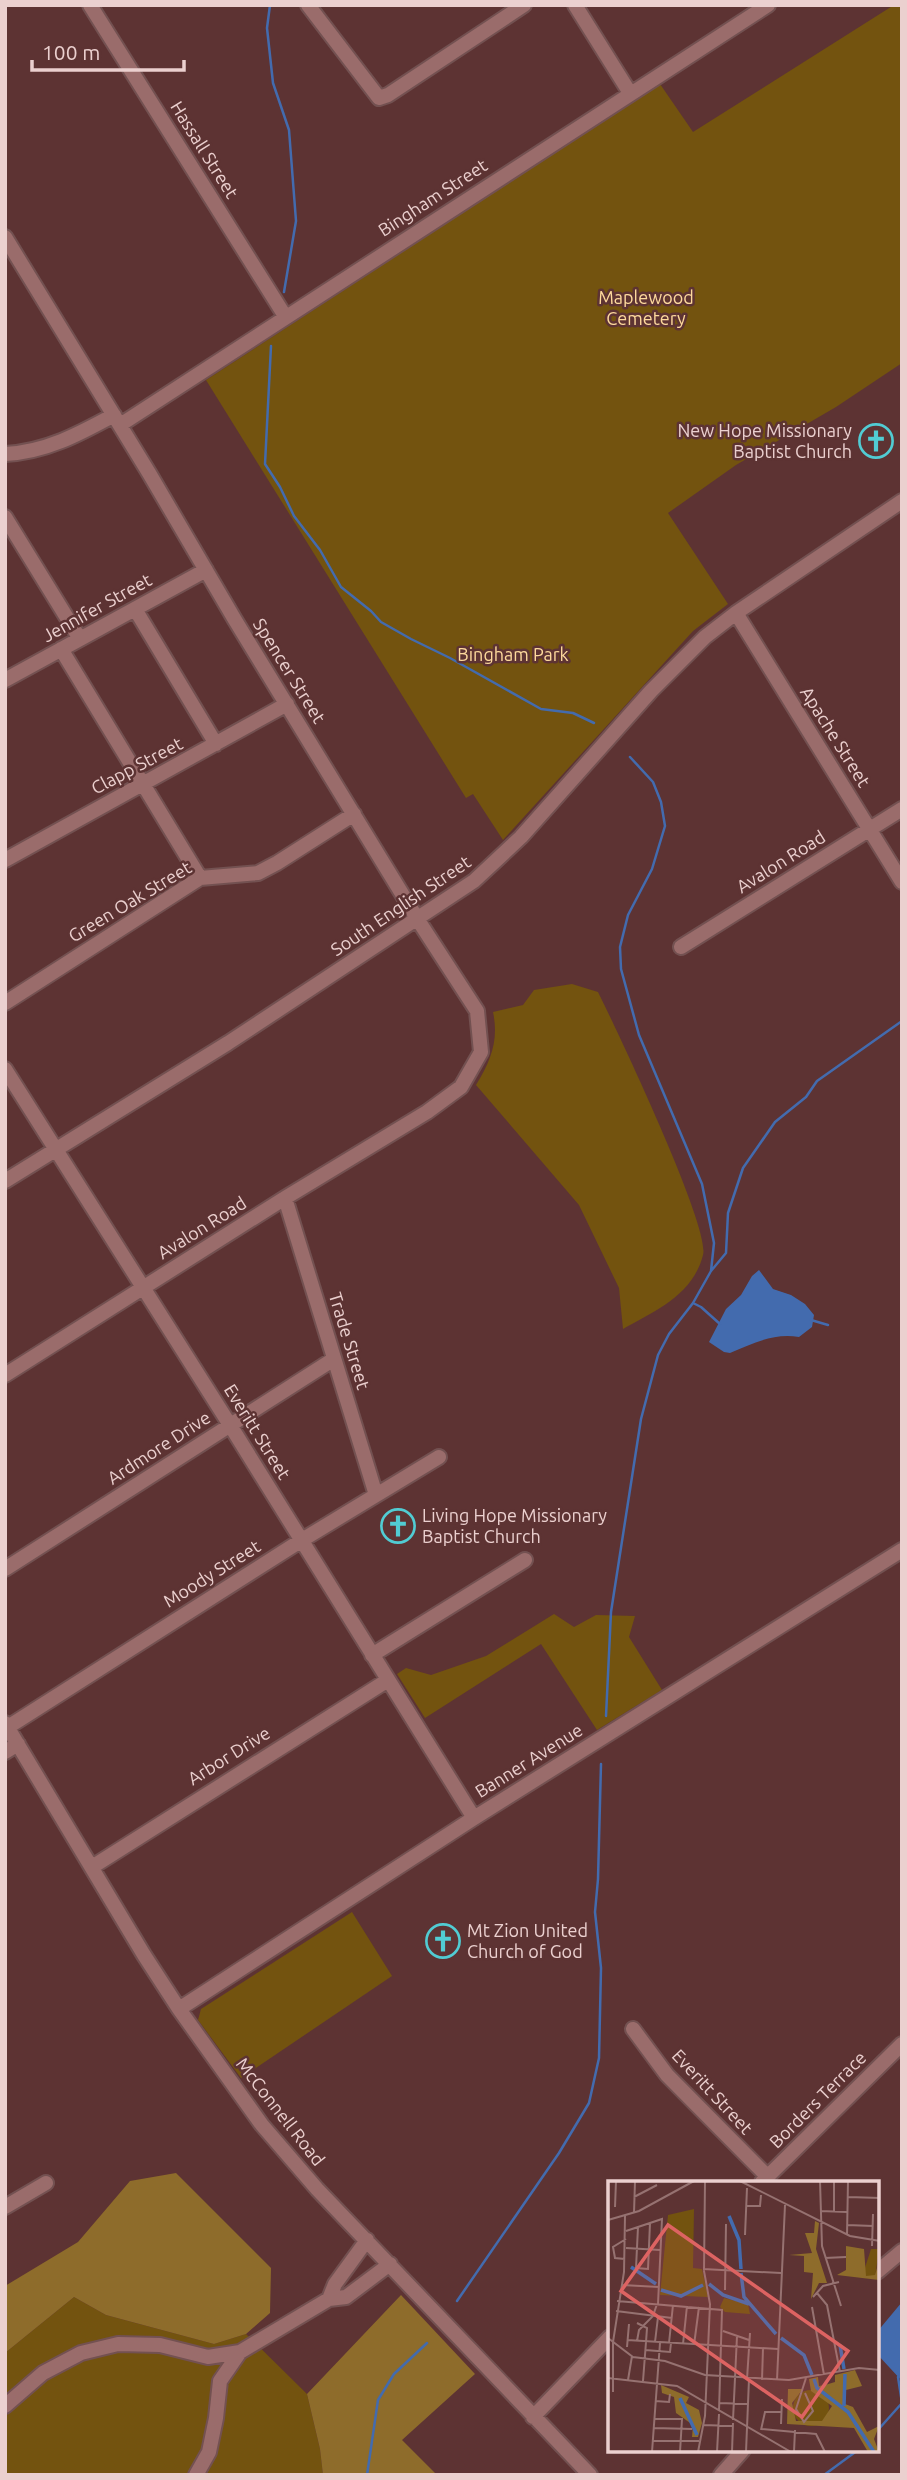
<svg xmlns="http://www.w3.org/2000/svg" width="907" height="2480" viewBox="0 0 907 2480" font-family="Ubuntu,sans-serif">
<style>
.green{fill:#73530f}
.forest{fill:#8e6c2b}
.water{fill:#436bae}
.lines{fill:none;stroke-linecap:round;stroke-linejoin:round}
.stream{stroke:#436bae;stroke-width:2.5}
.minor-casing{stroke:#735151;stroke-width:18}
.minor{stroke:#9a6c6b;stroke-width:14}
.labels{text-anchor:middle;stroke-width:5;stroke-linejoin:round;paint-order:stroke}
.street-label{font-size:18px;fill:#ebd0cf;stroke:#5d3333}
.park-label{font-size:18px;fill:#fdd99c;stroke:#5d3333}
.poi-label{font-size:18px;fill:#ebd0cf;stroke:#5d3333;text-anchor:start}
.inset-river{fill:none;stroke:#436bae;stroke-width:3.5}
.inset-road{fill:none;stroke:#967271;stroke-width:2}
.view{fill:#dd6362;fill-opacity:0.15;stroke:#dd6362;stroke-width:3.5}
.inset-edge{fill:none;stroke:#ebd0cf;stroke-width:3.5}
</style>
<rect width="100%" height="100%" fill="#5d3333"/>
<path class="green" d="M894,5h8v358l-66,44 -100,58 -68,48 60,91 -35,27 -190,209 -30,-46 -7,4 -260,-418 454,-296 33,48z
M572,984l26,8c18,36 113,236 105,263 -10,40 -48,56 -80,74l-4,-41 -40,-83 -103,-120c15,-24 23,-45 17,-73l30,-7 11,-15z
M554,1614l20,13 22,-12 39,1 -6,21 33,53 -65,40 -56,-86 -116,74 -28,-44 9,-6 25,7 55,-19z
M352,1912l40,64 -151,102 -43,-58 3,-11z
M74,2297l32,18 108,29 32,-10 61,60 13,55 3,26h-318v-122z"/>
<path class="forest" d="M176,2173l95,95 -1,45 -24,21 -32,10 -108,-29 -32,-18 -69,56v-67l73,-44 52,-61z
M401,2295l74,79 -73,66 35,35h-114l-3,-26 -13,-55z"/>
<path class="water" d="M759,1270l14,19 18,6 14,9 9,11 -2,12 -13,10c-26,-4 -45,6 -69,16l-6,-1 -15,-10 17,-33 15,-14 11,-19z
M902,2302v79l-25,-27v-22z"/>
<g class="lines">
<path class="stream" d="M270,5l-3,23 6,55 16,47 7,91 -12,71
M271,346l-6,118 15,23 14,29 26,34 21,37 30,24 10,11 30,17 39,19 91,51 32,4 21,10
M630,757l23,25 8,20 4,24 -13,43 -24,46 -8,32 1,22 18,66 63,149 12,59 -3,28
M693,1303l8,4 19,17
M811,1320l17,5
M606,1716l5,-104 30,-193 17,-64 11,-21 24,-31 18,-32 15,-18 2,-40 15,-45 32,-46 31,-25 11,-16 85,-60
M457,2301l102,-148 30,-50 10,-45 2,-90 -6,-56 3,-33 3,-115
M902,2373l-4,4 4,26
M877,2431l25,-28
M367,2475l11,-75 16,-26 33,-31
M824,2475l34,-25"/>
<g class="minor-casing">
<path id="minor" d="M90,5l195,311
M308,5l71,93 9,-3 136,-90
M575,5l55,88
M5,237l144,236 86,147 183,300 59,91 4,41 -20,35 -34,25 -142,86 -280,177
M120,425l648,-420
M5,454c41,-2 74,-20 109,-39
M5,517l75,122
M135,609l81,135
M736,613l166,269
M61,649l139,229
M5,680l201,-110
M5,860l282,-156
M681,947l221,-138
M5,1003l195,-125 58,-5 19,-10 77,-49
M5,1069l225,356 244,393
M5,1181l223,-138 246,-162 47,-44 130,-146 54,-54 31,-24 166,-112
M285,1198l91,297
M5,1569l329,-210
M372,1655l153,-95
M5,1723l139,232 35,54 83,116 55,64 273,286
M8,1727l294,-187 137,-83
M5,1752l13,-8
M92,1867l296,-187
M179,2009l295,-191 428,-268
M633,2029l34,46 101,102
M762,2182l140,-138
M5,2207l41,-24
M877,2272l25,-21
M329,2299l6,-15 32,-44
M5,2406l38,-33 38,-20 37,-9 42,1 48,12 32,-5 89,-53 17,-2 44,-33
M533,2417l77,-80
M196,2475l13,-23 7,-34 4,-37 20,-29
M721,2475l22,-25"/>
</g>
<use href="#minor" class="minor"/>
</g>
<defs>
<g id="church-ring" transform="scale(1.75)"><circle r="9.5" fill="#5d3333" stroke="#51ccd3" stroke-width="1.5"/><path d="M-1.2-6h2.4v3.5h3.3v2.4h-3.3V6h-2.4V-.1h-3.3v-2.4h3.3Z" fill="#51ccd3"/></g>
</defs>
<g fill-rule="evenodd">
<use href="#church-ring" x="876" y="441"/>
<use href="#church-ring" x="398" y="1526"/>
<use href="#church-ring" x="443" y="1941"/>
</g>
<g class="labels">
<g class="street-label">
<text transform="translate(204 150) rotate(58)" y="6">Hassall Street</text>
<text transform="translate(433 198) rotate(-33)" y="6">Bingham Street</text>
<text transform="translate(97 608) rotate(-29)" y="6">Jennifer Street</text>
<text transform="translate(289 671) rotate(58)" y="6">Spencer Street</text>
<text transform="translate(835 737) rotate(58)" y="6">Apache Street</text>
<text transform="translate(137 766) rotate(-28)" y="6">Clapp Street</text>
<text transform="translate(781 862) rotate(-32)" y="6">Avalon Road</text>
<text transform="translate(130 902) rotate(-31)" y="6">Green Oak Street</text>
<text transform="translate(401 906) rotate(-34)" y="6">South English Street</text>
<text transform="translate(202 1228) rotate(-32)" y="6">Avalon Road</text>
<text transform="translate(349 1341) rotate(73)" y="6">Trade Street</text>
<text transform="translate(257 1432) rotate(58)" y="6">Everitt Street</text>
<text transform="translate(159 1448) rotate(-33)" y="6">Ardmore Drive</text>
<text transform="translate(212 1574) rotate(-32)" y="6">Moody Street</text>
<text transform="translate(229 1756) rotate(-32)" y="6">Arbor Drive</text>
<text transform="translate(529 1761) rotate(-32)" y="6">Banner Avenue</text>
<text transform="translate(712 2092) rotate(47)" y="6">Everitt Street</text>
<text transform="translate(818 2100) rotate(-45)" y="6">Borders Terrace</text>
<text transform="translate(280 2112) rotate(52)" y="6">McConnell Road</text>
</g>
<g class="park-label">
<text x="646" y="304">Maplewood<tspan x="646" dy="21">Cemetery</tspan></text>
<text x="513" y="661">Bingham Park</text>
</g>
<g class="poi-label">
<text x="852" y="437" text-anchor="end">New Hope Missionary<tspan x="852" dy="21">Baptist Church</tspan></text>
<text x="422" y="1522">Living Hope Missionary<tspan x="422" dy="21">Baptist Church</tspan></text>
<text x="467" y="1937">Mt Zion United<tspan x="467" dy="21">Church of God</tspan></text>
</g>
</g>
<g transform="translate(608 2181)">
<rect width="271" height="271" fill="#5d3333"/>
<path d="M86,28l-1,59 9,1 6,28 -48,-2 8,-80zM263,68h8l-4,29 -13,-1zM116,117l24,6 2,10 -25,-2 -5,-5zM185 227a18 18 0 1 1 36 0a18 18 0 1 1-36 0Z" fill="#73530f"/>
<path d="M207,40l4,2 -3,26 11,34h-8l-8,16 2,-26 -9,-1v-16l-15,-1 23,-2 -7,-20h9zM238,65l18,3 2,27 9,-1 4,-14v19l-42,-5 9,-5zM247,189l7,16 -16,4 -1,14 8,3 14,25 12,-6 -5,13 5,13h-11l-14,-24 -67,-4 1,-35h15l-11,14 4,18h26l10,-15 -21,-15 -2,-12 9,-2 1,9 6,-1 10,-3v-7zM53,204l28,12 -3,6 13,7 3,13 -4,14h-6l1,-12 -17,-12 -2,-16 -12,-4z" fill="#8e6c2b"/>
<path class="inset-river" d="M121,35l10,24 2,29M23,86l25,17M133,92l3,24 32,37M101,103l14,11 26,9M53,109l20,6 22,-11M173,157l23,17 8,20M232,164l4,24M206,198l3,9 31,24 26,40M72,217l17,37M236,225l1,-32"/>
<path class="inset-road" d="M132,0l110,55 30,5M212,0l2,65 19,60M226,0v31M26,16l23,-12M240,16l32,1M138,25h14l1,-11M7,26l1,-26M212,30l27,1M26,32l1,-32M0,39l31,-9 55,-30M239,44l26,1M30,46l-2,41 12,1 2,-46M18,50l36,-12 -4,85M137,54l2,-47M239,54l1,-54M264,65l1,-32M18,67l34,2M217,77l21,-1M17,78l-10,-1 -2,-11 13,-8M95,88l78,4M14,104l37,2M117,109l1,-66M209,112l10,12 13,67M205,116l10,-11 16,-4M9,120l105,9 -3,101M204,126l12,68M8,130l56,7M29,142l10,5 -1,14M115,150l26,9M0,157l25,19 32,4 40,14 84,5 70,-12 21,2M19,159l151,9M29,160l2,-11 14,-14 4,-12M47,161l3,-25M61,162l4,-38M75,163l4,-38M86,164l5,-38M19,166l2,-23M37,169l25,2 1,-9M0,197l69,8 114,66M139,198l3,-46M20,199l4,-24M154,199l1,-32M169,199l8,-175M35,200l3,-39M5,211v-50l11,-70 1,-56M197,212l8,18 -9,11 -8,-13 10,-31M47,220l14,1 1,-8M111,222l29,1M46,238h28l-2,33M125,239l4,-84M173,243l1,-25M95,244l30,1M46,247l38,1M153,248l55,5 9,18M153,249l4,-18h16M45,260h46M44,271l8,-109M90,271l7,-36 5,-112 -6,-33 1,-90M109,271l2,-38M124,271l1,-29M138,271l3,-73M186,271l1,-22"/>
<path class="view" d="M60,44l180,126 -46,66 -181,-126z"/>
<rect width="271" height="271" class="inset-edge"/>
</g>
<rect width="907" height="2480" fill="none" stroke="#ebd0cf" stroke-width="14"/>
<path d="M32 60v10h152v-10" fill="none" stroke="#ebd0cf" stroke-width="3.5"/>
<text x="42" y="60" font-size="21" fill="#ebd0cf" stroke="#5d3333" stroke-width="5" paint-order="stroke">100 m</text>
</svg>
